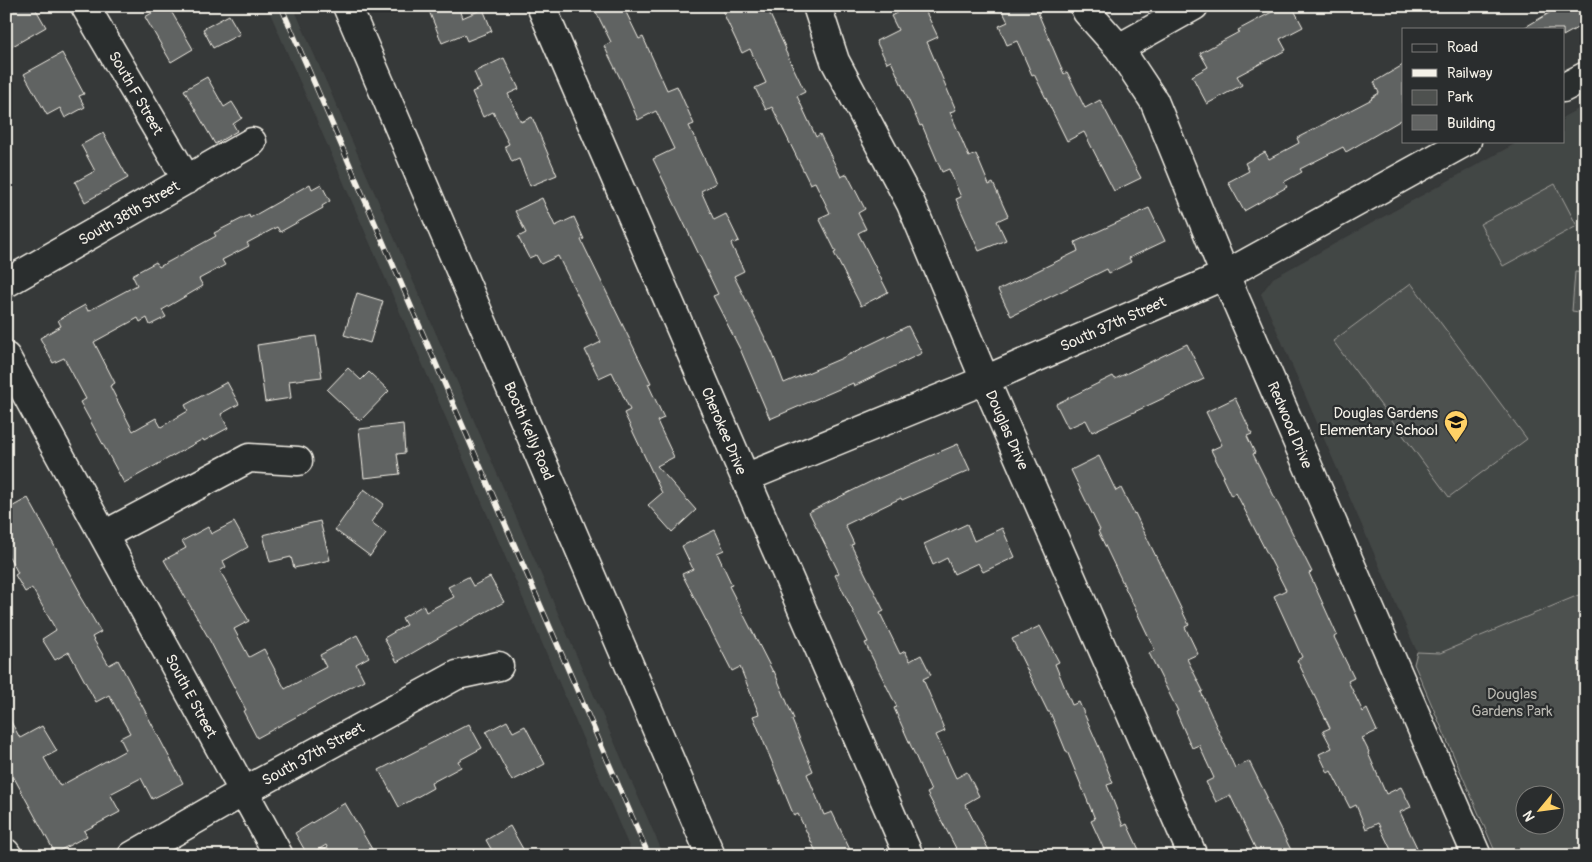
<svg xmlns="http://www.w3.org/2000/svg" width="1592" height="862" viewBox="0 0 1592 862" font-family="Pangolin,sans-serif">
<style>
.built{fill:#434645}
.green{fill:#4e514f;stroke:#a1a19c;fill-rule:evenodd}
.building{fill:#616362;stroke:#f4f1e8}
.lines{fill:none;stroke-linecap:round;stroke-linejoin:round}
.minor-casing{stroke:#f4f1e8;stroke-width:31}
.minor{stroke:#2a2d2e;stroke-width:28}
.rail-casing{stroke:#f4f1e8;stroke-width:5.5}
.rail{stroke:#2a2d2e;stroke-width:4;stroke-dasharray:11;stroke-linecap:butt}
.labels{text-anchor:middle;stroke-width:4.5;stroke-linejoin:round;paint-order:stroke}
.street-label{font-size:15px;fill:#f4f1e8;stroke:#2a2d2e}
.poi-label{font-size:15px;fill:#f4f1e8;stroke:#2a2d2e;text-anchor:end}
.park-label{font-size:15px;fill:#bab9b2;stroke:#2a2d2e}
</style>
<rect width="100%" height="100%" fill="#363939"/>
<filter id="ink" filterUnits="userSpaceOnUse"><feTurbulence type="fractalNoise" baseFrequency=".02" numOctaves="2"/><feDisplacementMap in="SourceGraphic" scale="10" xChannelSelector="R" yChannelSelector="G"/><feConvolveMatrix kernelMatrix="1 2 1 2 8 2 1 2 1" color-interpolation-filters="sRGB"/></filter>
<g filter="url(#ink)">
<path class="built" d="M267,6h26l371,850h-31l-181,-424z
M1586,105v487l-146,61 -23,-1 -156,-358 12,-16 247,-137h43v-24z"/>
<path class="green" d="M1555,184l22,42 -74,40 -23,-42z
M1575,272l11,1v40l-14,-2z
M1411,283l116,156 -78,58 -116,-156z
M1586,592v264h-89l-83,-192 3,-12 23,1zM1524,794h30v30h-30z"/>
<path class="building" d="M6,6h28l12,21 -35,20 -5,-9z
M164,6h4l25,43 -22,13 -26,-45z
M427,6h31l4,12 21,-9 9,22 -25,10 -3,-7 -22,9z
M593,6h30l16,33 4,-2 24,53 10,-4 17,38 -5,2 27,57 -15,8 13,29 12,-6 13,27 -8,3 13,27 -10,5 38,76 12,31 56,-24 68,-33 14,27 -68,33 -1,-3 -83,36 -29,-68 -28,-55 5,-2 -65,-135 21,-10 -18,-38 -18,9 -16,-38 -18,-36 7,-4z
M720,6h46l20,43 -1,1 20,42 -8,4 19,41 4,-3 21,43 6,-3 18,35 -7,4 8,16 -8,4 30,59 -27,14 -27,-53 2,-1 -17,-34 11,-5 -15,-31 -5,2 -38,-77 -6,3 -11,-22 11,-5 -16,-34 -8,4z
M909,6h14l15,31 -11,5 29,68 -6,2 19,45 7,-3 13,31 4,-2 15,33 -11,5 9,19 -27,11 -23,-52 5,-2 -12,-28 -7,3 -20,-47 -2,1 -29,-65 -4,2 -11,-22 22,-11 -7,-14z
M1000,6h35l29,68 3,-2 18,36 15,-8 41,78 -27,13 -30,-59 -17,9 -33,-67 -2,1 -15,-34 -10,4 -8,-19 9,-4z
M1283,6h9l11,21 -23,12 6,11 -49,26 5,9 -35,19 -15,-28 16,-9 -8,-14 39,-21 -1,-2z
M1561,6h25v17l-23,13v-7h-41z
M229,15l11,19 -27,14 -10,-19z
M62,53l22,41 -5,2 6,11 -20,11 -5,-10 -13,7 -23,-41z
M504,58l15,31 -11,5 13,28 11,-5 25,58 -27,11 -11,-27 -7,3 -7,-16 4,-2 -16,-32 -10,5 -11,-25 9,-4 -7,-16z
M1403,65v54l-57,33 -3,-5 -43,22 2,3 -18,10 3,5 -43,24 -16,-29 21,-11 -4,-8 20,-11 4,7 30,-16 -2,-5 75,-39 -1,-1 8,-5 -5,-11z
M207,77l17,30 8,-5 10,16 -9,6 4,7 -22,13 -31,-54z
M103,133l25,45 -43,24 -10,-20 20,-11 -14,-26z
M310,184l2,5 9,-5 9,17 -8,5 1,2 -43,24 -3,-5 -30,16 2,3 -27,14 3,5 -26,14 4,7 -41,24 4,7 -16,8 -3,-7 -7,4 -2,-4 -44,24 21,41 -5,3 23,45 23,-13 5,9 27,-16 -3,-6 42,-23 12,22 -18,10 7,14 -24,13 -1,-2 -79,44 -44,-81 6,-3 -22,-41 -11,5 -13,-25 21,-12 -3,-6 27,-15 3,6 49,-26 -5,-10 24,-13 3,5 57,-31 -2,-3 35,-18 1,3z
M542,198l13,28 19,-9 10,22 -3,1 70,143 -3,1 16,34 -7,3 17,36 -17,9 39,44 -24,22 -24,-27 14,-12 -38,-80 6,-3 -18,-38 -13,6 -14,-28 16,-8 -43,-86 -17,8 -5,-9 -7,3 -11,-21 8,-4 -11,-22z
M1149,208l16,33 -36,17 2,4 -22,11 -2,-4 -96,47 -13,-26 80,-39 -3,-9z
M357,293l26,8 -13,42 -26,-8z
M316,336l6,41 -33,4 2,17 -26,4 -8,-57z
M1187,344l17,35 -112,53 -6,-12 -18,8 -12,-24 57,-28 2,3z
M348,368l13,12 8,-8 20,19 -29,30 -33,-31z
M1235,398l17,36 -5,2 8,17 -2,1 59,118 -3,1 28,62 -3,2 20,41 -6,3 15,31 4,-3 10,22 -15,7 7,14 -1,1 18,41 15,-7 10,20 -11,5 21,44h-27l-16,-33 -12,6 -10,-24 -6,3 -19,-37 -3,2 -9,-19 13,-6 -9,-17 7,-3 -33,-68 5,-3 -28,-61 12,-6 -50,-97 -5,3 -9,-19 2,-1 -13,-26 11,-5 -16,-33z
M403,424l2,29 -8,1 3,20 -36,4 -5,-49z
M958,444l12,26 -68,30 -1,-2 -56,27 9,19 -3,1 33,66 -4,2 20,41 5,-3 5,10 11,-6 10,20 -8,4 22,52 -9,4 20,43 11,-6 12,24 -14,8 27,52h-32l-33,-63 4,-2 -37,-83 3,-1 -32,-64 3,-1 -33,-67 4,-2 -30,-61 65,-32z
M1099,456l17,35 5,-3 13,26 1,-1 54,112 -4,2 13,27 -11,5 16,32 -2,1 34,76 14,-7 18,36 -2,1 29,58h-35l-29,-61 -14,7 -10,-20 8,-4 -15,-33 -7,3 -16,-36 2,-1 -29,-58 6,-3 -57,-119 2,-1 -29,-60z
M364,489l20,15 -13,18 15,11 -16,23 -35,-26z
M28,498l53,96 -2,1 22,37 -9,5 17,28 9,-5 65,123 -31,16 -11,-21 -31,16 10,18 -36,19 3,5 -32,17 -49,-90v-50l14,25 22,-12 15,25 -13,7 16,28 66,-36 -6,-12 10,-5 -21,-38 -13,7 -27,-50 -14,8 -13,-21 14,-9 -24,-42 -7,4 -10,-17 3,-2 -12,-22v-41z
M320,521l10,39 -36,8 -3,-11 -21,5 -7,-27z
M234,522l14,25 -25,14 3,6 -6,4 29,50 -15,8 15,28 15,-8 21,40 41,-22 -6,-12 37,-20 12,22 -13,7 8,16 -107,58 -14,-27 3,-1 -38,-73 -44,-77 22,-12 -4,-7 26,-14 3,7z
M967,524l7,17 28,-13 13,29 -32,15 -5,-9 -24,11 -7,-16 -14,7 -9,-21z
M715,530l9,20 -7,3 15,32 -3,1 44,86 1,-1 20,48 -2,1 21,51 -6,3 17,41 8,-3 21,44h-35l-20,-42 -4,2 -22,-54 -19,-46 6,-2 -19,-47 -8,4 -50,-97 11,-5 -11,-23z
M468,577l5,9 17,-9 14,25 -52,28 -55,32 -13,-24 22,-13 -4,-7 21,-13 3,7 28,-15 -6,-10z
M1040,626l19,36 -4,2 17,41 7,-3 19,43 15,38 -6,2 16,41 4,-2 15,32h-35l-16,-35 4,-2 -28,-68h-1l-16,-39h-2l-36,-73z
M507,721l6,11 12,-6 20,38 -33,17 -26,-49z
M469,724l13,24 -24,13 3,6 -30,16 2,5 -34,19 -20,-37z
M345,803l31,53h-44l-6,-11 -18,11 -13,-23z
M510,826l17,30h-32l-9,-16z"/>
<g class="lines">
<g class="minor-casing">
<path id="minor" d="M85,6l102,174
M347,6l364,850
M541,6l368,850
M817,6l18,55 76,143 74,176 208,476
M1084,6l3,6 32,36 35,53 71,174 252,581
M1119,48l75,-42
M1563,88l23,-12
M6,283l246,-141
M6,357l273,499
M745,478l240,-98 240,-105 242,-134
M104,535l145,-77 49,3
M6,853l2,3
M132,856l111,-64 214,-117 42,-9"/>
</g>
<use href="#minor" class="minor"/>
<g class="rail-casing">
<path id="rail" d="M281,6l368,850"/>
</g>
<use href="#rail" class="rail"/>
</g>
</g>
<defs>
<g id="school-pin" transform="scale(1.25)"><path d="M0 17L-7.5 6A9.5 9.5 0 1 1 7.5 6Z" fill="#ffd166" stroke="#2a2d2e"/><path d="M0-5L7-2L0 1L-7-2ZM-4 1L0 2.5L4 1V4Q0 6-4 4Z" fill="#111"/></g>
</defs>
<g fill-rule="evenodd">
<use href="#school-pin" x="1456" y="422"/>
</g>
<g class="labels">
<g class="street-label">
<text transform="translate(136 93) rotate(60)" y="5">South F Street</text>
<text transform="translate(129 213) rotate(-30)" y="5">South 38th Street</text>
<text transform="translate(1113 324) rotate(-24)" y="5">South 37th Street</text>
<text transform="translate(1290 425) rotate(67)" y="5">Redwood Drive</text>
<text transform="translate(1007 430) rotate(66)" y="5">Douglas Drive</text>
<text transform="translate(529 431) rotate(67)" y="5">Booth Kelly Road</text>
<text transform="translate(724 431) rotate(67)" y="5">Cherokee Drive</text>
<text transform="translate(191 696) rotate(62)" y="5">South E Street</text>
<text transform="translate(313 754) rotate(-29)" y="5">South 37th Street</text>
</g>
<g class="poi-label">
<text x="1438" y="418">Douglas Gardens<tspan x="1438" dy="17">Elementary School</tspan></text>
</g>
<g class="park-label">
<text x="1512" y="699">Douglas<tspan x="1512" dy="17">Gardens Park</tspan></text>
</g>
</g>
<rect width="1592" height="862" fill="none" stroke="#2a2d2e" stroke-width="25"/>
<rect x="12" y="12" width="1567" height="837" fill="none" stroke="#f4f1e8" stroke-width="2" filter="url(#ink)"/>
<rect x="1402" y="28" width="162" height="115" fill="#2a2d2e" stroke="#7b7b78"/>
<rect x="1412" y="44" width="25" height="8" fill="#2a2d2e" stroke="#7b7b78"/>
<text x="1447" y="52" font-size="15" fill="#f4f1e8">Road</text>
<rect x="1412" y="69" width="25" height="8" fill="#f4f1e8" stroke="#7b7b78"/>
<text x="1447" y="78" font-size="15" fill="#f4f1e8">Railway</text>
<rect x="1412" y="90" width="25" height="15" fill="#4e514f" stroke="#7b7b78"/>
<text x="1447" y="102" font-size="15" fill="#f4f1e8">Park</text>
<rect x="1412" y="115" width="25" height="15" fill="#616362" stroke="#7b7b78"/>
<text x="1447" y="128" font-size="15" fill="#f4f1e8">Building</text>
<g transform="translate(1540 810) rotate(241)"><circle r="24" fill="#2a2d2e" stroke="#7b7b78"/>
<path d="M0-4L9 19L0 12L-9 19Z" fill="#ffd166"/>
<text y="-8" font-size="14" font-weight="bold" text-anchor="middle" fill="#f4f1e8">N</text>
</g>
</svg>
